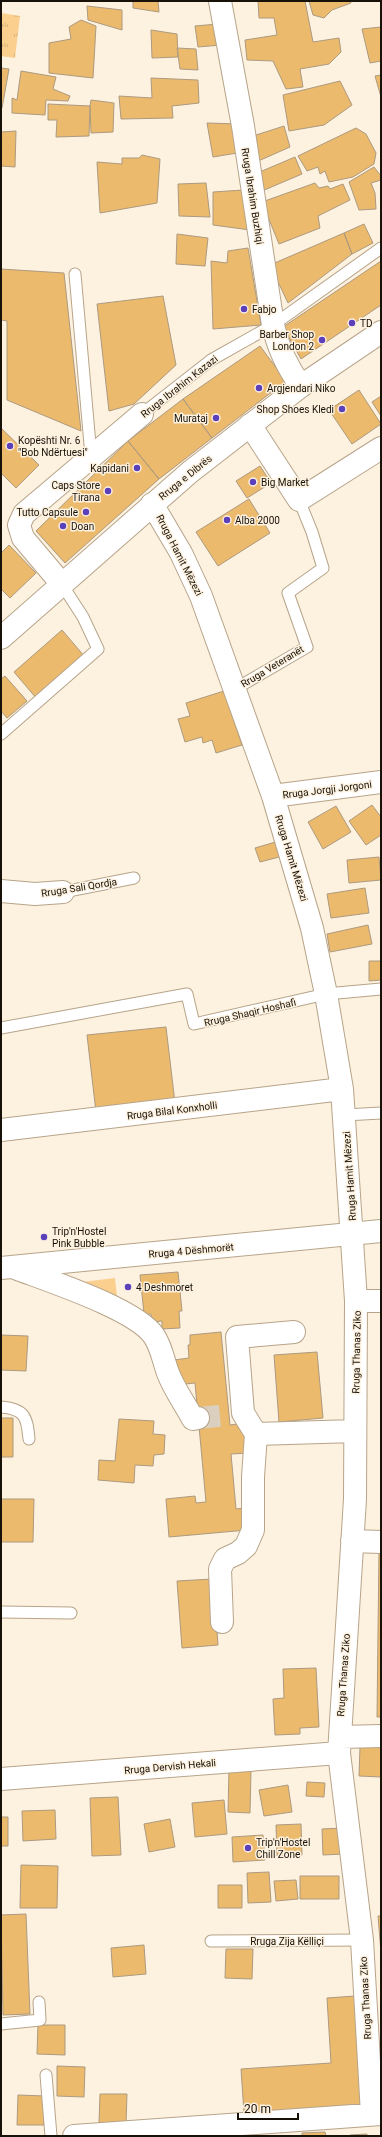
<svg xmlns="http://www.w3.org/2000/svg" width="382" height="2137" viewBox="0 0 382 2137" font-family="Roboto,sans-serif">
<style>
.grass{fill:url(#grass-tufts)}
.garden{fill:#fbd08f}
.building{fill:#ebba6d;stroke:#ad9a7f}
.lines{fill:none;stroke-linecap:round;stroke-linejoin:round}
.street-tunnel{stroke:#dbcfbf;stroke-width:22;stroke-dasharray:22 11;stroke-linecap:butt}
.lane-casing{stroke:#b7a489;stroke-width:13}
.street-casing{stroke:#b7a489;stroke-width:24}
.secondary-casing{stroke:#b7a489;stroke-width:24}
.lane{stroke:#fff;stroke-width:11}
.street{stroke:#fff;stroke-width:22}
.secondary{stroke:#fff;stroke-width:22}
.poi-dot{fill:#5b40b9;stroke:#fdf1e0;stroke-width:1.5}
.labels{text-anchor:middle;stroke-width:3;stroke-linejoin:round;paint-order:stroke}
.street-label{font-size:10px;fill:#181107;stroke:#fdf1e0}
.poi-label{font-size:10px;fill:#181107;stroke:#fdf1e0;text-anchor:start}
</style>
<defs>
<pattern id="grass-tufts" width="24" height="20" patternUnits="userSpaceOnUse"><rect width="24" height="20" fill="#fbd08f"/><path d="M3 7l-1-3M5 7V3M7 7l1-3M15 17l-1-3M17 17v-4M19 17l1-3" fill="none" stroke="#d6b27a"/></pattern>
</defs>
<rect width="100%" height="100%" fill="#fdf1e0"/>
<path class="grass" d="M1,13l19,3 -5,42 -14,-2z"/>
<path class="garden" d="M115,1278l2,19 -43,-14z"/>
<path class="building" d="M133,1h25l1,11 -26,-4z
M258,1h47l8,41 26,-4 2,14 -12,12 -29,5 3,18 -17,2 -13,-28 -26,-1 -2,-20 32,-5 -3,-17h-15z
M309,1h41l1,2 -19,7 -8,8 -11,-3z
M87,6l35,4v20l-34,-10z
M81,20l15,6 -3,52 -44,-5v-30l22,-4 -2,-12z
M218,24l3,21 -23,2 -3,-21z
M381,27v34l-11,2 -8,-34z
M151,30l26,4 1,23 -26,1z
M177,48l19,1 2,21 -18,-1z
M1,68l8,1 -7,39h-1z
M21,71l35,6 -3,12 17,7 -2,5 -22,-1 -1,15 -33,-2v-15l5,2z
M381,75v22l-6,-21z
M151,78l47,2 1,23 -27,3 1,12 -52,1 -2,-23 33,2z
M340,81l12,24 -28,20 -35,6 -6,-36z
M91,100l23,3 -1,29 -22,1 -1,-27z
M48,104l42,2 -1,30 -33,1 1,-17h-9z
M207,123l31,1 5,28 -30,5z
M284,126l6,21 -34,15 -6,-25z
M356,128l10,6 10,19 -2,11 -21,13 -24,5 -4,-11 -5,3 -2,-7 -11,4 -9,-15z
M16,131l-1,36 -14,-1v-34z
M142,155l18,4 -3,44 -57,10 -3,-51 25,2v-6h17z
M295,157l7,17 -40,17 -7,-17z
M374,167l7,9v4l-10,3 4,10 1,16 -17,1 -10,-28z
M206,183l4,34 -31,-1 -1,-32z
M315,183l4,5 9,-2 2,3 13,-5 7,16 -32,16 2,12 -41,16 -17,-42z
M243,190l7,40 -37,-5v-33z
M364,224l9,19 -21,11 -8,-21z
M344,233l8,21 -64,49 -18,-38z
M177,234l31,4 -3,28 -29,-2z
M248,248l13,77 -48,4 -2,-68 16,2 1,-12z
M381,261v44l-80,54 -18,-32z
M1,269l63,4 17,158 -74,-31v-79l-6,-1z
M163,296l13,69 -42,39 -25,7 -12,-107z
M260,346l26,35 -74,57 -29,-39z
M359,390l22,34 -29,20 -23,-34z
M381,396v20l-9,-14z
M183,399l29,39 -53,41 -31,-38z
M1,428l38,37 -23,23 -15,-15z
M128,441l31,38 -94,84 -29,-32z
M260,466l11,17 -24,15 -11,-17z
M249,499l21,34 -52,33 -22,-34z
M9,545l27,28 -26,25 -9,-9v-36z
M62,630l23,27 -48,42 -23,-27z
M5,676l22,25 -20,17 -6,-7v-32z
M224,691l18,54 -26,8 -4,-13 -9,3 -1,-6 -17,5 -7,-23 12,-3 -4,-13z
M372,805l9,12v18l-15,10 -17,-24z
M336,806l15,26 -28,17 -15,-27z
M279,841l4,15 -23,6 -5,-14z
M379,857l2,23 -32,3 -2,-23z
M365,888l4,25 -38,5 -4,-24z
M368,925l4,19 -42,8 -3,-18z
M369,961h12v19l-12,1z
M166,1027l9,76 -79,9 -9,-77z
M178,1272l4,39h-3l1,17 -18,1v-8l-10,1 -1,-8h-7l-4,-39z
M221,1332l9,93 15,-2 3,30 -17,1 5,55 9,-1 2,22 -78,7 -3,-38 29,-3 1,7 10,-1 -11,-119 -19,2 -2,-25 15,-2 -1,-13h2v-10z
M1,1335l27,1 -2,35 -25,-1z
M317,1352l6,66 -44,4 -5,-67z
M1,1418h12v39h-12z
M119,1419l35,2 -1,13 12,1 -1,19 -10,1 -1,11 -18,-1 -1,18 -36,-3 1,-20 16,1z
M1,1499h33l-1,43h-32z
M379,1550h2v167h-4z
M213,1579l5,66 -36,3 -5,-67z
M316,1668l3,59 -19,1v6l-25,1 -2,-36 11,-1 -1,-29z
M360,1747h21v30l-22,-1z
M229,1770l22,1 -1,42 -22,-1z
M307,1782l18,1 -1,14 -18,-1z
M288,1785l4,27 -28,4 -5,-26z
M118,1797l3,58 -29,1 -2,-58z
M224,1800l3,34 -32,3 -3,-34z
M55,1810l1,29 -33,2 -1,-30z
M1,1817h7v29h-7z
M170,1819l5,28 -26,5 -5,-28z
M301,1824l1,31 -25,1 -1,-31z
M342,1828l1,26 -20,1 -1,-26z
M263,1835l2,25 -32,2 -1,-25z
M21,1865l37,1 -1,42h-37z
M269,1872l2,30 -23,1 -1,-30z
M300,1876h39v23h-39z
M296,1880l2,19 -22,2 -2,-20z
M218,1885h24v23h-24z
M26,1914l4,100 -27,1 -2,-100z
M378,1916h3v37z
M144,1945l2,29 -33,3 -2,-29z
M226,1949h27l-1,30 -27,-1z
M355,1996l8,109 -119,8 -3,-44 90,-6 -4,-65z
M38,2025h27v30l-28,-1z
M57,2066l28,1 -1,30 -27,-1z
M100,2094h27l-1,29h-27z
M18,2095l27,1 -1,29h-27z
M325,2132l1,4h-24v-3z
M367,2134v2h-17v-1z"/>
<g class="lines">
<path class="street-tunnel" d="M198,1418l31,-3"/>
<g class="lane-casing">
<path id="lane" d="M75,274l16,182
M142,414l69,-54 62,-35 108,-77
M235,689l72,-42 -19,-54 35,-25 -11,-36 -13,-32
M1,734l97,-85 -15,-32 -22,-34
M63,892l71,-14
M1,1028l186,-34 7,30 132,-30 55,-5
M345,1115l36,-2
M1,1407c24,2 26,10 28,32
M1,1612l70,1
M211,1941l151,-1
M1,2024l39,-4 -1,-18
M46,2075l5,61"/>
</g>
<g class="street-casing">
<path id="street" d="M220,1l23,125 30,199c5,23 14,42 28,61
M250,425l49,75 82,-52
M152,504l29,49 20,43 72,200 39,132 14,66 16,95 14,212 -1,198 -16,254 23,187 10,174
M61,583l-38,-45 -4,-13 5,-11 118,-100
M273,796l108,-14
M1,891l34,3 28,-2
M1,1130l341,-41
M1,1268l380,-37
M15,1268c34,13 121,41 139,68 8,12 9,24 14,37 6,16 17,31 25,46l5,-1
M356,1301h25
M294,1332l-57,5 6,76 13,21 99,-3
M352,1541l29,1
M222,1622l-2,-53 5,-10 13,-6 8,-7 7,-16v-53l3,-43
M340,1737l41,-1
M1,1779l338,-26
M74,2136l307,-22"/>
</g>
<g class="secondary-casing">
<path id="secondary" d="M1,638l189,-166 111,-86 80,-54"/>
</g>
<use href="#lane" class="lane"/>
<use href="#street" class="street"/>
<use href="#secondary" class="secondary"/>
</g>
<g class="poi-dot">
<circle cx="244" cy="309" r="4"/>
<circle cx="352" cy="323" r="4"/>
<circle cx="322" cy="340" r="4"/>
<circle cx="259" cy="388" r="4"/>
<circle cx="342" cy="409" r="4"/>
<circle cx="216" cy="418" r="4"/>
<circle cx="10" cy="446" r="4"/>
<circle cx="137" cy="468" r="4"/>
<circle cx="253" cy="482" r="4"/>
<circle cx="108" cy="491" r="4"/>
<circle cx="86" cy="512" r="4"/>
<circle cx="227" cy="520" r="4"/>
<circle cx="63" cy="526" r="4"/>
<circle cx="44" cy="1237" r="4"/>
<circle cx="128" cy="1287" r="4"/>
<circle cx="248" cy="1848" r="4"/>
</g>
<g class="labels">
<g class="street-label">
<text transform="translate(253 196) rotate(81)" y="4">Rruga Ibrahim Buzhiqi</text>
<text transform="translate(179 386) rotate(-38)" y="4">Rruga Ibrahim Kazazi</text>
<text transform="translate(185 477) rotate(-39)" y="4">Rruga e Dibrës</text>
<text transform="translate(180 555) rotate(63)" y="4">Rruga Hamit Mëzezi</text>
<text transform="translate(272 666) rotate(-31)" y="4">Rruga Veteranët</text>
<text transform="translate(327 789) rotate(-7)" y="4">Rruga Jorgji Jorgoni</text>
<text transform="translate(292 858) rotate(73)" y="4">Rruga Hamit Mëzezi</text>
<text transform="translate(79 887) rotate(-9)" y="4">Rruga Sali Qordja</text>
<text transform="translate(250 1012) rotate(-13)" y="4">Rruga Shaqir Hoshafi</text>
<text transform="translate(172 1110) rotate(-7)" y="4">Rruga Bilal Konxholli</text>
<text transform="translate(349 1176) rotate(-94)" y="4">Rruga Hamit Mëzezi</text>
<text transform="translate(191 1250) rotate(-5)" y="4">Rruga 4 Dëshmorët</text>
<text transform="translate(356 1352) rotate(-89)" y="4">Rruga Thanas Ziko</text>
<text transform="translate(343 1675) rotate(-86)" y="4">Rruga Thanas Ziko</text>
<text transform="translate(170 1766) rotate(-5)" y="4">Rruga Dervish Hekali</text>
<text x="287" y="1945">Rruga Zija Këlliçi</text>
<text transform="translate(365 1998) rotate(-93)" y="4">Rruga Thanas Ziko</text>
</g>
<g class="poi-label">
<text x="252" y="313">Fabjo</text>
<text x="360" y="327">TD</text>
<text x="314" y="338" text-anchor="end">Barber Shop<tspan x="314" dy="12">London 2</tspan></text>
<text x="267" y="392">Argjendari Niko</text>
<text x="334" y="413" text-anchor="end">Shop Shoes Kledi</text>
<text x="208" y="422" text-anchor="end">Murataj</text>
<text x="18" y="444">Kopështi Nr. 6<tspan x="18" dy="12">"Bob Ndërtuesi"</tspan></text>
<text x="129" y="472" text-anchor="end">Kapidani</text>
<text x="261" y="486">Big Market</text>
<text x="100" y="489" text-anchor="end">Caps Store<tspan x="100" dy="12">Tirana</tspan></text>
<text x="78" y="516" text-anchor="end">Tutto Capsule</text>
<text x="235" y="524">Alba 2000</text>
<text x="71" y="530">Doan</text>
<text x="52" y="1235">Trip'n'Hostel<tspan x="52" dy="12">Pink Bubble</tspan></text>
<text x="136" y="1291">4 Deshmoret</text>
<text x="256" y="1846">Trip'n'Hostel<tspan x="256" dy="12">Chill Zone</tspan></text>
</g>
</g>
<rect width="382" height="2137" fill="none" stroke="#181107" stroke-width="4"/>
<path d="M238 2113v6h60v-6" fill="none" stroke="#181107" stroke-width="2"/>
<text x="244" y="2113" font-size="12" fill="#181107" stroke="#fdf1e0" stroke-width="3" paint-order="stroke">20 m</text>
</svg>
